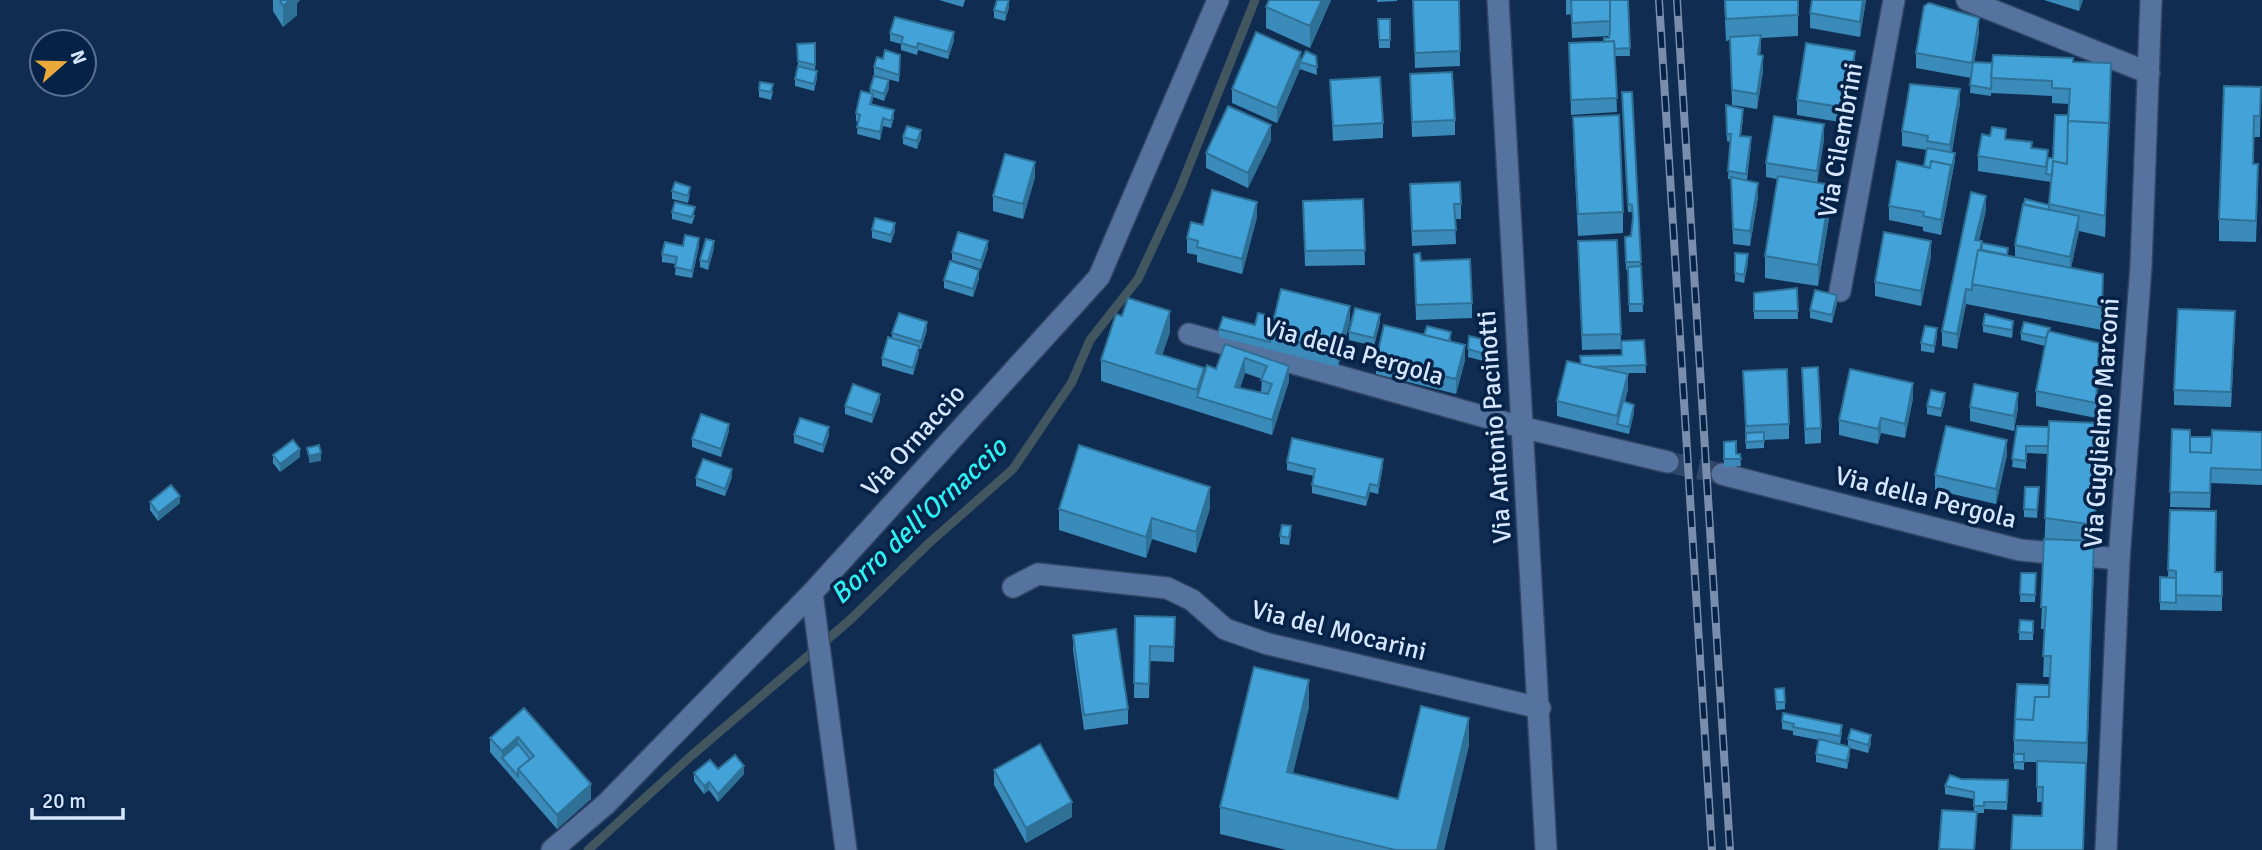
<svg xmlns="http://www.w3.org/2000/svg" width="2262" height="850" viewBox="0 0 2262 850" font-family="Signika,sans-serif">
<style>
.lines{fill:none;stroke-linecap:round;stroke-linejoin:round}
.stream{stroke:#41565e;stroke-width:9}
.street-tunnel{stroke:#2e486b;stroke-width:21;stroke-dasharray:21 10;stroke-linecap:butt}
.street-casing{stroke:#334665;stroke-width:24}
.secondary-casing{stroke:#334665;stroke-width:24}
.street{stroke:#55739e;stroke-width:21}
.secondary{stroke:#55739e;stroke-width:21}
.rail-casing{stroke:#788eac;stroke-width:8}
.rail{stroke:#062246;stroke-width:5;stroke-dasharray:16;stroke-linecap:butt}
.wall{fill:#3a8bb9;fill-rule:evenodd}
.shaded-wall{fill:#2f7196}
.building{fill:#43a2d7;stroke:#2f7196;stroke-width:2;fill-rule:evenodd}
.labels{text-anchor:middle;stroke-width:7;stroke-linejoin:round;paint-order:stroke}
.street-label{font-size:26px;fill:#d5e6fe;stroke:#062246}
.water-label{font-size:28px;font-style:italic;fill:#2df1f4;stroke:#062246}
</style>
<rect width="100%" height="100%" fill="#102c51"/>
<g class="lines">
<path class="stream" d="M588,850l103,-94 159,-136 78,-76 85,-75 59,-87 18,-42 48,-61 41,-88 76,-191"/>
<path class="street-tunnel" d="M1668,462l54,12"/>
<g class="street-casing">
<path id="street" d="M1498,0l48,850
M1967,0l182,73
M1840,291l54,-291
M1189,334l332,93 147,35
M1722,474l298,76 99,9
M1013,587l25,-13 129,14 25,12 33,29 43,15 272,64
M812,593l34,257
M552,850l54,-46 206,-211 287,-316 119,-277"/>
</g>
<g class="secondary-casing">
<path id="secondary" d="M2106,850l13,-291 22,-293 10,-266"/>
</g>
<use href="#street" class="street"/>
<use href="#secondary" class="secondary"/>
<g class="rail-casing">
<path id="rail" d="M1659,0l53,850
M1677,0l53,850"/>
</g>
<use href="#rail" class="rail"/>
</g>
<path class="wall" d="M273,0h27l-3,3v12l-14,12 -10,-16z
M939,0h26l-2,7z
M1331,0l-21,48 -44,-20v-21z
M1377,0h20v1l-20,1z
M1413,0h46l1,66 -45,2z
M1566,0h62l2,56h-15l2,56 -46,3 -2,-72 35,-1 5,-6 -37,2 -1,-24 -5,1z
M1724,0h74v36l-37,2 -1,17 3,16 -6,38 -25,-4 -2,-65 -4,1z
M1866,0l-6,37 -50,-9v-15z
M2044,0h39l-4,11z
M1009,7l-4,14 -11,-3v-8z
M1378,19h12v29h-11z
M890,33l64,7 -6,19 -30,-9 -1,5 -16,-5v-6l-11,-3z
M1979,33l-5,29 137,1 -6,174 -26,-6 -8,37 32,28 -1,34 -136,-26 -9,45 -15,-3v-15l44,-121 -7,31 29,15 7,1v-12l34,-40 2,-23 -73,-11v-15l28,-17 26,10 16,9h5l15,-43 1,-11 -17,-1v-7l-61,-3v3l-21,-3 1,-15 -55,-10v-15z
M815,43v27l2,8 -3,13 -19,-5v-7l3,-13 -1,-22z
M1316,56l1,19 -17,-6 -23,54 -45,-20v-14l69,-29z
M900,62l-1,20 -25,-7v-8z
M1855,66l-9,57 -49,-8v-15z
M1410,74l45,46v15l-43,2z
M1330,80l53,43v15l-50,3z
M2261,87l-1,50h-6l-1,27 5,21 -2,57 -37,-1v-22z
M889,88l-5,13 -11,-4 -1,7 22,13 -3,11 -8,-2 -3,14 -23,-6 1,-12 -2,-1v-8l14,-20v-4z
M759,90l14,1 -2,9 -12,-3z
M1632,92l11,220h-14l-1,-42h-2l-1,-33 6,-1 2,-16 -1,-8h-4l-6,-112z
M1960,103l-8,49 3,8 -14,75 -18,-4v-4l-34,-7v-14l35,-40 3,-16 -25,-4v-15z
M1726,105l17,12 -2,19 10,9 -4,35 11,17 -8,49 -17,-2 -2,-65h-3l2,-37 -3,-1z
M1573,117l50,95v21l-45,3 -5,-98z
M903,137l18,1 -4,11 -14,-5z
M1824,139l-7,43 14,24 -13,80 -53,-8v-22l12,-77 -11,-2v-14z
M1271,140l-23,48 -42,-20v-15z
M1035,177l-12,42 -30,-8v-15z
M1410,184l51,20v15h-6l1,25 -44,2z
M672,191l18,3 -2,9 -16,-4z
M1363,199l2,66 -60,1 -2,-65z
M672,212l23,3 -3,9 -20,-5z
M1257,217l-15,57 -45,-12v-7l-10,-2v-15l16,-13z
M872,230l23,1 -4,12 -19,-5z
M1617,240l4,101 23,-1 2,33h-21l3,16 -3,13 9,10 -5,22 -72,-18v-15l23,-37 42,-9 -1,-6 -39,1 -4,-109z
M683,246h16l-7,32 -17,-3 1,-11 -14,-2v-8z
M714,248l-6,22 -8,-3v-7z
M988,248l-7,21 -29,-9v-8z
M1735,253l13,9 -4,21 -9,-2z
M1414,254l58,49v15l-56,2z
M1931,256l-10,50 -46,-10v-14z
M979,278l-6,19 -29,-9v-8z
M1797,288l1,31h-44v-26z
M1837,303l-5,20 -22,-5v-8z
M1274,317l76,4 -12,46 -119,-30v-8l36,-4z
M1380,322l-6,24 -25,-6v-8z
M1983,325l30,3 -1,10 -29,-6z
M2235,326l-4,81 -57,-2v-15z
M927,330l-6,19h-2v5l-6,21 -31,-9v-8l10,-20v-5z
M1170,332l-8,23 42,19 12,-5 9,-25 64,22v15l-17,54 -171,-54v-21zM1245,373l17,6 -1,13 -21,-4z
M2050,332l49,25 -3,61 -60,-12v-15l9,-45 -24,-6v-7z
M1424,335l27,4v2l14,19 -9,34 -80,-20v-14z
M1469,336l25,6 1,22 -27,-7z
M1937,336l-3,17 -13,-2v-8z
M1802,368l19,60v15l-16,1z
M1743,371l46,53v15l-25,1v8l-18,1z
M1913,398l-8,40 -24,-5 -3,11 -39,-9v-15z
M880,401l-8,22 -27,-9v-8z
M1945,401l-4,16 -14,-3v-8z
M1970,407l48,1 -4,23 -44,-10z
M2017,426l81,19 -11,319 -45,52v-14h-5v-40h-13v8l-10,-1v-29l35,-55 1,-8h-7l2,-48h-4l7,-175 -22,-1v16l-14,-2z
M2172,429l18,8h22l50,-5v53l-51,-2 -1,25 -40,-1z
M729,431l-8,26 -29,-10v-8z
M794,435h35l-6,18 -29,-10z
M1724,442l12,12h4l1,12 -17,1z
M273,455l27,2 -20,15 -7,-9z
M2007,455l-11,49 -61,-14v-15z
M1287,462l96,4 -5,28 -8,-2 -4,14 -54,-13v-8l2,-9 -27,-6z
M732,477l-7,19 -29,-10v-8z
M2039,487l-2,31 -13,-1v-8z
M150,502l30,1 -22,18 -8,-11z
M1210,508l-14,45 -44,-14 -6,19 -87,-28v-21z
M2170,510l45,62h7v39l-62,-1v-33l8,1z
M1291,534l-2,11 -9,-1v-8z
M2021,573h15l-1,29h-15z
M1135,616l40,1 -1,45 -24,-1 -1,37h-15z
M2020,620l13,1v19h-14z
M1073,635l55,74v15l-44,6 -11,-80z
M1775,689l10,13v7l-9,1z
M1309,707l-16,66 105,26 71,-54 -25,105h-158l-66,-16v-27z
M524,708l67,91 -34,30 -67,-77v-14z
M1782,721l60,11 -2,12 8,2v-7l23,4 -3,10 -18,-5v6l-3,15 -31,-7v-8l3,-14 -26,-5v-4l-11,-2z
M718,769l26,5 -26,28 -9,-12 -5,4 -10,-13v-8z
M994,770l78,47 -46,26 -32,-58z
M1961,779l47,1 -1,30 -23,-1v4h-7l-2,37h-36l3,-40 32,2v-13l-29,-5v-8z"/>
<path class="shaded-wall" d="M290,0h10l-3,3v12l-14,12v-21z
M1009,0v7l-4,14v-8z
M1322,0h9l-21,48v-22z
M1863,0h3l-6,37v-15z
M2079,0h4l-4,11z
M1979,18v15l-7,45v-15z
M954,32v8l-6,19v-7z
M1761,35v15l-3,19v-15z
M1855,51v15l-9,57v-15z
M1301,52l-1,17 -23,54v-15z
M1763,56v15l-6,38v-15z
M817,71v7l-3,13v-7z
M2111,78l-6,159v-21z
M889,80v8l-5,13v-7z
M1960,89v14l-10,57v-15z
M894,110v7l-3,11v-7z
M883,118v8l-3,14v-8z
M1824,124v15l-7,47v-15z
M1271,125v15l-23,48v-15z
M921,130v8l-4,11v-8z
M1955,153v7l-14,75v-15l10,-55z
M1035,162v15l-12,42v-15z
M1758,183v14l-8,49v-15z
M1831,185v21l-13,80v-21z
M1986,196v14l-9,37 -2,-7z
M1257,202v15l-15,57v-15z
M2079,216v15l-9,41v-15z
M895,223v8l-4,12v-8z
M699,238v8l-7,32v-7z
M714,241v7l-6,22v-8z
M988,241v7l-7,21v-8z
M1931,241v15l-10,50v-15z
M1748,254v8l-4,21v-8z
M979,270v8l-6,19v-8z
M1966,289v15l-9,45v-15z
M1837,295v8l-5,20v-8z
M1350,306v15l-12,46v-15z
M1170,311v21l-14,42v-21z
M2235,311v15l-4,81v-15z
M1380,314v8l-6,24v-8z
M927,322v8l-6,19v-7z
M1937,328v8l-3,17v-7z
M2099,343v14l-3,61v-15z
M1465,345v15l-9,34v-15z
M919,346v8l-6,21v-7z
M1245,358v15l-10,28v-14z
M1289,366v15l-17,54v-15z
M1204,368v22l-7,7v-7z
M1628,374v15l-9,35h-2v-8z
M1913,383v15l-8,40v-14z
M1945,393v8l-4,16v-8z
M2018,393v15l-4,23v-15z
M880,394v7l-8,22v-8z
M1634,405v7l-5,22v-7z
M1881,418v15l-3,11v-15z
M2098,423v22l-3,101v-21z
M729,424v7l-8,26v-8z
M829,427v8l-6,18v-8z
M2007,440v15l-11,49v-15z
M300,449v8l-20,15v-8z
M321,453v8l-12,2v-7z
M1383,459v7l-5,28v-8z
M732,469v8l-7,19v-7z
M1370,484v8l-4,14v-8z
M1210,487v21l-14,45v-21z
M180,496v7l-22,18v-8z
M1152,518v21l-6,19v-21z
M2094,541v21l-7,202v-21z
M1309,680v27l-22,91v-26z
M1469,718v27l-25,105h-7z
M1871,735v8l-3,10v-8z
M518,737v15l-16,6v8v-15z
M1850,747v7l-3,15v-8z
M744,766v8l-26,28v-8z
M709,782v8l-5,4v-8z
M591,784v15l-34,30v-14z
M1072,802v15l-46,26v-15z"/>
<path class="building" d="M280,0h10l-7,6z
M997,0h12l-4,13 -11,-3z
M1269,0h53l-12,26 -44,-19z
M1413,0h46l1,51 -45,2z
M1571,0h39v21l-38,2z
M1610,0h18l2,48 -15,1 -1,-8 -10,1v-4h5l1,-9z
M1725,0h73v15l-72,4z
M1812,0h51l-3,22 -50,-9z
M1929,3l50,15 -7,45 -56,-10 8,-47z
M895,17l59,15 -6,20 -30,-9 -1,5 -16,-5 2,-6 -13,-4z
M1378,19h12v21h-11z
M1256,32l45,20 -24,56 -45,-19z
M1761,35l-3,19 5,2 -6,38 -25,-4 -2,-53z
M1614,41l3,57 -46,2 -2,-57z
M815,43v22l-17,-4 -1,-17z
M1806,43l49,8 -9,57 -49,-8z
M885,50l15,5 -1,20 -25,-8 3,-10 6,2z
M1306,51l10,5 1,11 -17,-5z
M1993,55l80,3v4l38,1 -2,66v-6l-41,-2 2,-32 -18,-1v-7l-61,-3z
M1973,62l19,1 -1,26 -21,-4z
M798,66l19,5 -3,13 -19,-5z
M1452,72l3,48 -43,2 -2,-48z
M874,76l15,4 -5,14 -14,-5z
M1380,77l3,46 -50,3 -3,-46z
M760,82l13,2 -2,8 -12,-2z
M1910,84l50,5 -10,56 -23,-4 1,-5 -26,-5z
M2224,86l37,1 -1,29h-6l-1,48h5l-2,57 -37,-2z
M861,91l12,3 -3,10 24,6 -3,11 -8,-3 -3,14 -23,-5 3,-12 -4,-2z
M1622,92h10l9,170h-15l-1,-25 6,-1 2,-19 -1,-12 -4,-1z
M1726,105l17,4 -3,27 11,1 -5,37 -18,-3 3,-37h-4z
M1228,106l43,19 -23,48 -42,-20z
M1619,115l4,97 -45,2 -5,-97z
M2055,115h13l-1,49 -14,-3 -1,14 -6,-1 2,-16h5z
M1774,116l50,8 -7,47 -51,-8z
M2068,121l41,2 -4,93 -56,-12 4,-43 14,3z
M907,126l14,4 -4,11 -14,-4z
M1992,127l14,2 -1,10 27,3 -1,6 17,2 -2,17 -68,-11 4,-22 8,2z
M1927,148l28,5 -4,19v-7l-20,-4 -1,7 -6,-2z
M1005,154l30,8 -12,42 -30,-8z
M1897,161l33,7 1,-7 20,4 -10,55 -18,-4 1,-4 -35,-6z
M1778,176l53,9 -13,80 -53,-9z
M1731,177l27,6 -8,48 -17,-2z
M675,182l15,5 -2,9 -16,-5z
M1460,182l1,22h-7l2,26 -44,1 -2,-47z
M1212,190l45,12 -15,57 -45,-12 1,-6 -11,-3 4,-16 12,3z
M1971,192l15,4 -11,44 7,1 -2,9h-2l-6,34v6l-6,-1 -9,45 -15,-3z
M1363,199l2,51 -60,1 -2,-50z
M2025,199l24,6v5l-25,-5z
M675,202l20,5 -3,10 -20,-5z
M2023,204l56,12 -9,41 -55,-12z
M875,218l20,5 -4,12 -19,-5z
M958,232l30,9 -7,20 -29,-9z
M1884,232l47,9 -10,50 -46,-9z
M685,235l14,3 -7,33 -17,-4 2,-10 -15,-3 3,-12 18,4z
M706,239l8,2 -6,21 -8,-2z
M1617,240l4,94 -39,1 -4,-94z
M1982,243l26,5 -1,7 -25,-5z
M1978,250l125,24 -1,34 -130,-24z
M1420,253l1,8 49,-2 2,44 -56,2 -2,-51z
M1735,253l13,1 -4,21 -9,-2z
M950,261l29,9 -6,19 -29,-9z
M1641,266l2,38h-14l-1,-37z
M1797,288l1,23h-44v-18z
M1281,289l69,17 -12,46 -68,-17z
M1815,290l22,5 -5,20 -22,-5z
M1128,298l42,13 -14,42 48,15 -7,22 -96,-30 15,-46 6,2z
M1355,308l25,6 -6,24 -25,-6z
M2178,309l57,2 -4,81 -57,-2z
M899,313l28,9 -6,20 -29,-9z
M1258,313l16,4 -4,18v7l-51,-13 4,-12 32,8z
M1985,314l28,7 -1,9 -29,-5z
M2024,322l26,6 -4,10 -25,-5z
M1384,325l81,20 -9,34 -80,-19z
M1427,326l24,6 -2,9 -25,-6z
M1925,326l12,2 -3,18 -13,-3z
M2048,331l51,12 -3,60 -60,-12z
M1469,336l25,6 1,15 -27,-8z
M888,337l31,9 -6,22 -31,-10z
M1644,340l2,25 -52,2 -13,-3 -1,-8 42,-1 -1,-14z
M1225,344l64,22 -17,54 -75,-23 10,-32 9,4zM1245,358l22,8 -6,14 11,4 -4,10 -33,-7z
M1567,361l61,13 -11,42 -60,-15z
M1818,367l3,61 -16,1 -3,-61z
M1787,369l2,55 -43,2 -3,-55z
M1850,369l63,14 -8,41 -24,-6 -3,11 -39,-9z
M853,384l27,10 -8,21 -27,-9z
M1974,384l44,9 -4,23 -44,-9z
M1931,390l14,3 -4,16 -14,-3z
M1623,401l11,4 -5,22 -12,-3z
M701,414l28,10 -8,25 -29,-10z
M800,418l29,9 -6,18 -29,-10z
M2049,421l49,2 -3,102 -50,-7z
M1946,426l61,14 -11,49 -61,-14z
M2017,426l32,1 -1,19h-22v15l-14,-2z
M2172,429l18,1v22l21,1 1,-23 50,2v38l-51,-2 -1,25 -40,-1z
M1764,432v9l-18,1v-9z
M2190,437h22l-1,16 -21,-1z
M1292,438l91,21 -5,27 -8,-2 -4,14 -54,-13 3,-16 -28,-7z
M293,440l7,9 -20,15 -7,-9z
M1736,441v13h4l1,5h-17v-17z
M319,445l2,8 -12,3 -2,-8z
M1079,445l131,42 -14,45 -44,-14 -6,19 -87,-28z
M703,459l29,10 -7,20 -29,-11z
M171,485l9,11 -22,17 -8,-11z
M2025,487h14l-2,23 -13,-1z
M2170,510l46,1 -1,61h7v24l-46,-1v-24l-8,-1z
M1282,525l9,1 -2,12 -9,-2z
M2044,539l50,2 -7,202 -73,-3 1,-21 18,1 2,-23h14l2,-41h-8l3,-49h-5z
M2021,573h15l-1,22 -15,-1z
M2160,577l16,1v25l-16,-1z
M1135,616l40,1 -1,30 -24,-1 -1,38 -15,-1z
M2020,620l13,1v12l-14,-1z
M1116,629l12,80 -44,6 -11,-80z
M1254,667l55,13 -22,92 111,27 23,-93 48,12 -32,132h-42l-175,-43z
M2017,684l32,1v12h-14l-2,23 -18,-1z
M1784,688l1,14h-9l-1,-13z
M524,708l67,76 -34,31 -39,-46 16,-13 -16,-19 -16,14 -12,-13z
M1783,713l59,12 -2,11 -47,-9 1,-3 -12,-3z
M1851,729l20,6 -3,10 -20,-6z
M1819,739l31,8 -3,14 -31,-7z
M518,744l12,15 -12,10v7l-16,-18z
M1040,744l32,58 -46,26 -32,-58z
M2014,754h10v8h-10z
M735,755l9,11 -26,28 -9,-12 -5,4 -10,-13 16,-13 8,9z
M2037,761l49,2 -3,87h-72l2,-35 29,1 1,-29h-6z
M1950,775l11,4 47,1 -1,22h-23v4h-10v-14l-29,-6z
M1942,810l35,2 -3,38 -35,-1z"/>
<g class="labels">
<g class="street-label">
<text transform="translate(1840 140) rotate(-80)" y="9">Via Cilembrini</text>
<text transform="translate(1354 351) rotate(16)" y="9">Via della Pergola</text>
<text transform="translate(2101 423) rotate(-86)" y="9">Via Guglielmo Marconi</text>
<text transform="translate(1494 427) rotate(-94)" y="9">Via Antonio Pacinotti</text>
<text transform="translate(913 440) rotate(-48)" y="9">Via Ornaccio</text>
<text transform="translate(1926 497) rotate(14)" y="9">Via della Pergola</text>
<text transform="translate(1339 630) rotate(14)" y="9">Via del Mocarini</text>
</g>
<g class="water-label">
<text transform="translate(918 520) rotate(-43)" y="10">Borro dell'Ornaccio</text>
</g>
</g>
<g transform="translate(63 63) rotate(70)"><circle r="33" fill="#062246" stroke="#597090" stroke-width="2"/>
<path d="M0-5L12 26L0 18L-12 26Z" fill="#eba939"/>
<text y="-10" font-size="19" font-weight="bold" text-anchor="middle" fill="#d5e6fe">N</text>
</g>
<path d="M32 808v10h91v-10" fill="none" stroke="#d5e6fe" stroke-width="3.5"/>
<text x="42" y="808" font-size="21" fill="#d5e6fe" stroke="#062246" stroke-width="5" paint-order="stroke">20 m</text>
</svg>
